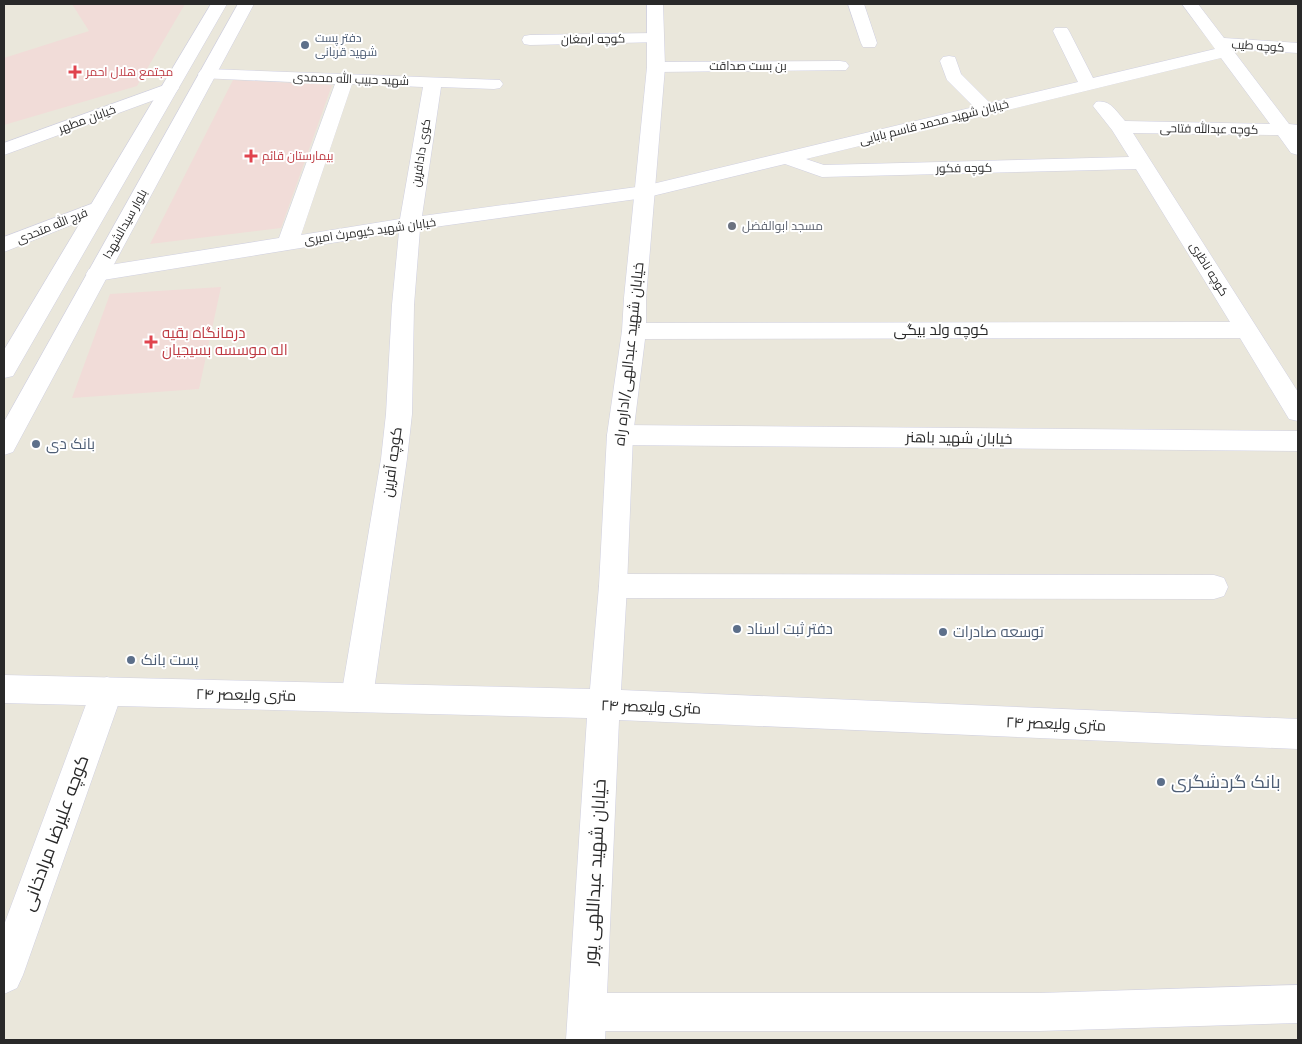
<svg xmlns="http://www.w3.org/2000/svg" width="1302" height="1044" viewBox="0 0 1302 1044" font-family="Figtree,Cairo,sans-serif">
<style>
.medical{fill:#f1dcd8}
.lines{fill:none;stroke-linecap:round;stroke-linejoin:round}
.street-casing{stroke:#d0d0e1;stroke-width:1}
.secondary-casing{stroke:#d0d0e1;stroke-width:1}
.street{fill:#fff;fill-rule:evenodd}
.secondary{fill:#fff;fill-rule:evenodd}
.service-dot{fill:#5c6f8a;stroke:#fff;stroke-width:2}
.health-dot{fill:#e0444e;stroke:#fff;stroke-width:2}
.worship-dot{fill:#6b7280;stroke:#fff;stroke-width:2}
.labels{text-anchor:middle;stroke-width:4;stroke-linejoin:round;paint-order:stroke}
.far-service-label{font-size:12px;fill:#4e5e75;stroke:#fff;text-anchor:start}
.far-street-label{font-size:12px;fill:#292929;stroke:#fff}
.far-health-label{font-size:12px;fill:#be3a42;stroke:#fff;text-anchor:start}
.far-worship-label{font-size:12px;fill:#5b616d;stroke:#fff;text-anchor:start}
.street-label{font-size:15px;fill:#292929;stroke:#fff}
.health-label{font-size:15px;fill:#be3a42;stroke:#fff;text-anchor:start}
.service-label{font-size:15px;fill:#4e5e75;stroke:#fff;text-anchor:start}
.near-service-label{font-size:18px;fill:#4e5e75;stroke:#fff;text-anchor:start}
.near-street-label{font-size:18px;fill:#292929;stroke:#fff}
</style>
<rect width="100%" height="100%" fill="#eae7db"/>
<path class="medical" d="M72,4h113l-48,82 -133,39v-67l85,-27z
M233,80l99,5 -51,143 -131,16z
M221,287l-22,102 -127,9 38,-104z"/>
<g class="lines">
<g class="street-casing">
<path id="street" d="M848,4h16l13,39 -2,4h-12l-2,-4z
M1182,4h16l26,34 74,5v10l-66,-4 57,75 9,1v30l-7,-2 -13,-18 -145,-2 165,259v29l-9,-2 -49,-81 -606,1 -8,-2 -4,-6 4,-6 8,-2 596,-1 -94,-153 -314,8 -37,-13 -141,34 -224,31 -6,76 -2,109 -5,45 -34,238 -5,10 -11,5 -11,-5 -5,-10 40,-238 5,-45 6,-109 7,-73 -302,49 -8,-2 -3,-5 3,-5 8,-2 182,-29 56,-154 -134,-6 -3,-4 3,-4 6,-1 293,11 3,4 -3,4 -6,1 -53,-2 -19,129 222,-30 330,-79 -27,-27 -7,-19 3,-4 6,-1 6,1 6,17 29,29 88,-21 -25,-51 2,-3h12l2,3 24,47 122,-29zM1221,58l49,66 -145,-3c-9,-10 -15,-22 -29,-19l-3,4 19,24 17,27 -305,8 -18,-6zM352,84l71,3 -23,132 -99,16z
M655,33l6,1 2,4 -2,4 -131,3 -6,-1 -2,-4 2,-4 6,-1z
M840,61l6,1 3,4 -3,4 -190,2 -6,-1 -3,-4 3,-4 6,-1z
M170,83l6,1 3,4 -3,4 -172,63v-12z
M99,201l7,2 3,4 -3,4 -102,41v-15z
M620,425l678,6v20l-678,-6 -9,-3 -4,-7 4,-7z
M613,574l601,1 10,3 4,9 -4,9 -10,3 -601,-1 -10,-3 -4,-9 4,-9z
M107,677l11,4 5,10 -100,284 -6,13 -13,6v-69l87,-234 5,-10z
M1298,985v38l-259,8h-452l-14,-5 -5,-14 5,-14 14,-5h452z"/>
</g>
<g class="secondary-casing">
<path id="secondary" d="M211,4h16l-214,372 -9,2v-28z
M238,4h16l-241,448 -9,3v-33z
M647,4h16l2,63 -19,231v33l-13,104 -6,151 -6,104 677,29v30l-679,-29 -14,320h-39l21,-322 -583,-15v-28l586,14 9,-103 8,-151 15,-104 2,-33 23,-231z"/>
</g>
<use href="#street" class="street"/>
<use href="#secondary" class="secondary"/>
</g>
<g class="service-dot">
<circle cx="305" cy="45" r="5"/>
<circle cx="36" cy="444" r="5"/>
<circle cx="737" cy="629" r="5"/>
<circle cx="943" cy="632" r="5"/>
<circle cx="131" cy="660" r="5"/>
<circle cx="1161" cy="782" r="5"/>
</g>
<g class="health-dot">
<path d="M72.5 64.5h5v5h5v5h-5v5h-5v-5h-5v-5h5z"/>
<path d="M248.5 148.5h5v5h5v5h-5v5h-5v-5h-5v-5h5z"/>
<path d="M148.5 334.5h5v5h5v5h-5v5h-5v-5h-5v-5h5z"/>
</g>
<circle class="worship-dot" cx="732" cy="226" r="5"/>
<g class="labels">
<g class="far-service-label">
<text x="315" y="42">دفتر پست<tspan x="315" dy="14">شهید قربانی</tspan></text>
</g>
<g class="far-street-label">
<text transform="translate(593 39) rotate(-1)" y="4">کوچه ارمغان</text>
<text transform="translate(1258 46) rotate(4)" y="4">کوچه طیب</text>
<text x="748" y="70">بن بست صداقت</text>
<text transform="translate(351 79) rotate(2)" y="4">شهید حبیب‌ الله محمدی</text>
<text transform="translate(87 119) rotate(-20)" y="4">خیابان مطهر</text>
<text transform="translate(934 122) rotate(-14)" y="4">خیابان شهید محمد قاسم بابایی</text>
<text transform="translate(1209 129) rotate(1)" y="4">کوچه عبدالله فتاحی</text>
<text transform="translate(421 153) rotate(-81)" y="4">کوی دادافرین</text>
<text transform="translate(964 168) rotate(-1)" y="4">کوچه فکور</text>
<text transform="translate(125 224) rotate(-61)" y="4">بلوار سیدالشهدا</text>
<text transform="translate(52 226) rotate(-22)" y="4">فرج الله متحدی</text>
<text transform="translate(370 231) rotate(-8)" y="4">خیابان شهید کیومرث امیری</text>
<text transform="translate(1209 269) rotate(58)" y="4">کوچه ناظری</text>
</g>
<g class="far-health-label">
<text x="86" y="76">مجتمع هلال احمر</text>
<text x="262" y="160">بیمارستان قائم</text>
</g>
<g class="far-worship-label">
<text x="742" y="230">مسجد ابوالفضل</text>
</g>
<g class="street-label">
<text x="941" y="335">کوچه ولد بیگی</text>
<text transform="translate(629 354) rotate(-84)" y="5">خیابان شهید عبدالهی/اداره راه</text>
<text transform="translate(959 438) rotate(1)" y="5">خیابان شهید باهنر</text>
<text transform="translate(392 462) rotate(-82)" y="5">کوچه آفرین</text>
<text transform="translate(246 695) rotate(1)" y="5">۲۴ متری ولیعصر</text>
<text transform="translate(651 707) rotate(2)" y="5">۲۴ متری ولیعصر</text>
<text transform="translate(1056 724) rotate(2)" y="5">۲۴ متری ولیعصر</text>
</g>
<g class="health-label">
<text x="162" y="338">درمانگاه بقیه<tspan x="162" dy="17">اله موسسه بسیجیان</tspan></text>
</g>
<g class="service-label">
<text x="46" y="449">بانک دی</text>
<text x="747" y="634">دفتر ثبت اسناد</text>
<text x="953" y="637">توسعه صادرات</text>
<text x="141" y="665">پست بانک</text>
</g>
<g class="near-service-label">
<text x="1171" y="788">بانک گردشگری</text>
</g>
<g class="near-street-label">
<text transform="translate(55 833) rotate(-70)" y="6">کوچه علیرضا مرادخانی</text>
<text transform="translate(595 872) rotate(-87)" y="6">خیابان شهید عبداللهی پور</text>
</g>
</g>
<rect width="1302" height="1044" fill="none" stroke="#292929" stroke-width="10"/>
</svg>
